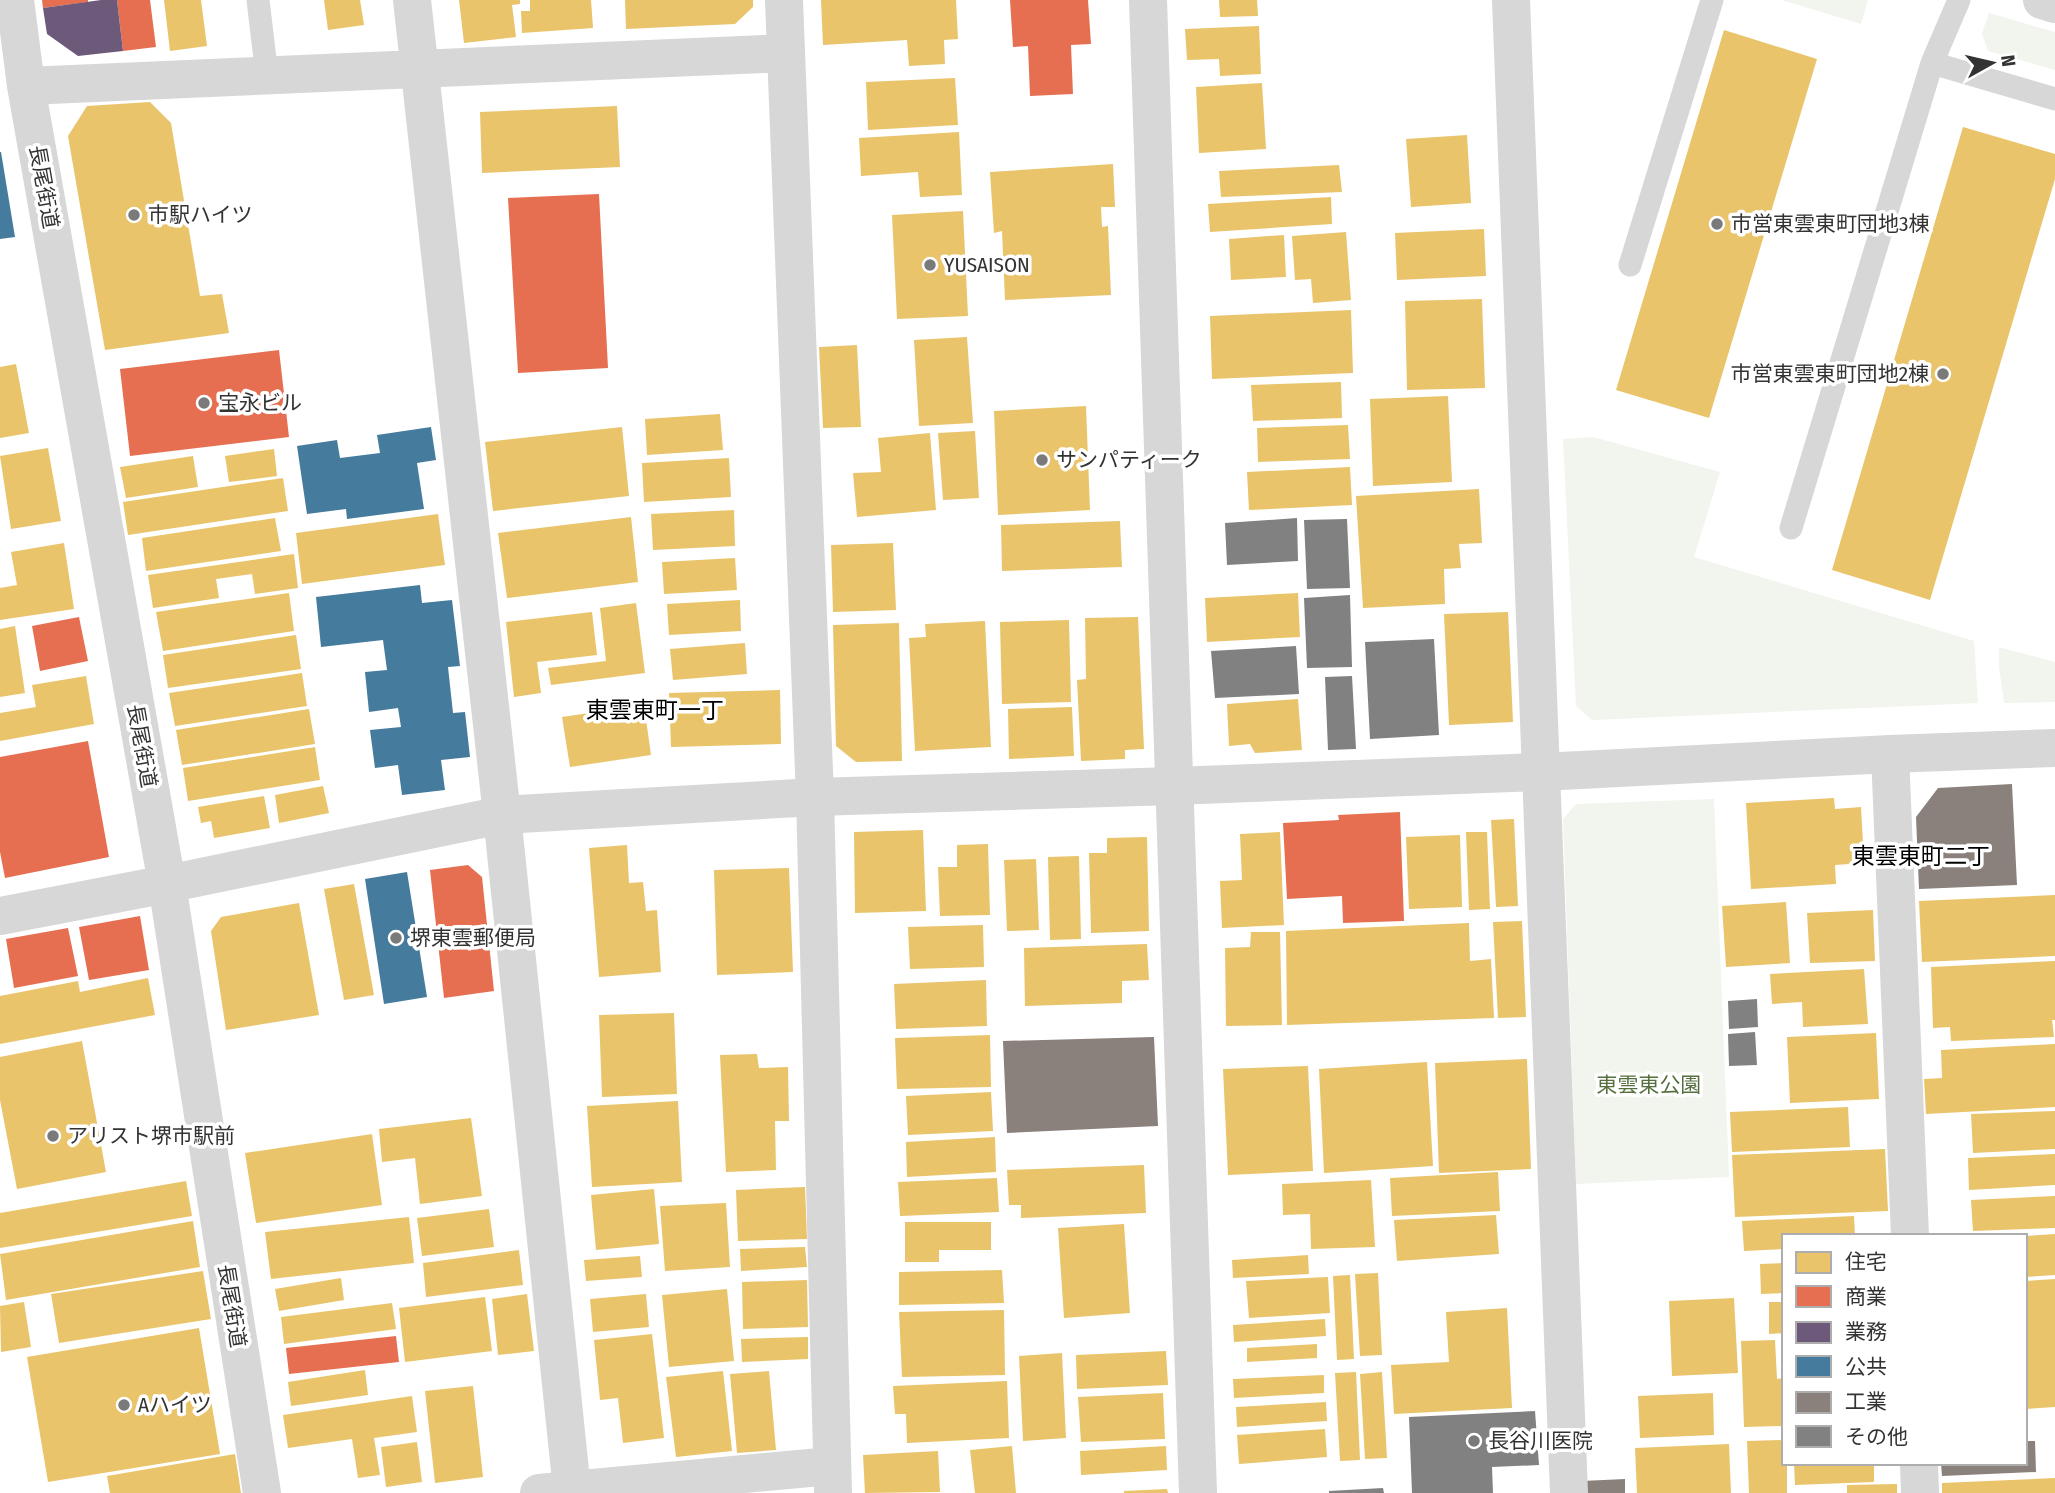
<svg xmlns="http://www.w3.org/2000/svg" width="2055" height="1493" viewBox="0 0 2055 1493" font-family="'Fira Sans Condensed','Noto Sans JP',sans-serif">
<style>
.green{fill:#f1f5ed}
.homes{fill:#e9c46a}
.shops{fill:#e76f51}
.offices{fill:#6d597a}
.public{fill:#457b9d}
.industry{fill:#8a817c}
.building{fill:#818181}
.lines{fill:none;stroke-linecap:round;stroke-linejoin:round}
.service{stroke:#d7d7d7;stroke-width:23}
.minor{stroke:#d7d7d7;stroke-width:38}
.tertiary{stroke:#d7d7d7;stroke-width:38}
.poi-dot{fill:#7a7a7a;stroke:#fff;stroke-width:2.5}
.labels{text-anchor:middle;stroke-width:7;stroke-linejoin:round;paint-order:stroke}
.street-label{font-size:21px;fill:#333;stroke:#fff}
.poi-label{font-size:21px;fill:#333;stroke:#fff;text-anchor:start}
.park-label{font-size:21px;fill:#56703f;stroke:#fff}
.neighbourhood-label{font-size:23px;fill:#000;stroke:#fff}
</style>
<rect width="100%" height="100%" fill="#fff"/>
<path class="green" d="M1782,0h86l-7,24z
M1989,13l66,19v38l-67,-19 -6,-18z
M1593,437l127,35 -26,85 280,84 4,62 -386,17 -16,-14 -13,-267z
M1999,647l56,15v40l-51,1 -5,-36z
M1714,799l15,378 -153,7 -13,-365 13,-15z"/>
<path class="homes" d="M164,0h37l6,46 -37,5z
M324,0h36l4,25 -36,5z
M459,0h61v4l-8,1 4,32 -52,6z
M530,0h61l2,28 -71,5 -1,-22h9z
M625,0h128v7l-18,17 -109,5z
M821,0h135l2,39 -14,1 1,24 -36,2 -2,-26 -84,5z
M1219,0h38l1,16 -38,1z
M1259,26l2,48 -41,2 -1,-17 -32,1 -2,-31z
M1724,30l93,29 -108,359 -93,-28z
M955,78l3,47 -90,5 -2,-48z
M1262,83l4,66 -67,4 -3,-66z
M150,102l21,21 29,173 22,-2 7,39 -124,17 -37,-214 19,-30z
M617,106l3,61 -138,6 -2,-61z
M1963,127l92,27v25l-125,421 -98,-30z
M959,132l3,63 -42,2 -2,-25 -57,4 -2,-38z
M1467,135l4,68 -60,4 -5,-68z
M1113,164l2,43h-14l1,20 6,-1 3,69 -106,5 -3,-69 -8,2 -4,-61z
M1339,165l3,27 -121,5 -2,-26z
M1331,197l1,27 -122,8 -2,-28z
M963,211l5,105 -71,3 -5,-104z
M1484,229l2,47 -89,4 -2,-47z
M1346,232l5,68 -38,3 -2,-24 -16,1 -3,-44z
M1284,235l2,42 -55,3 -2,-41z
M1482,299l3,89 -78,2 -2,-89z
M1351,310l2,63 -141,6 -2,-63z
M967,337l6,86 -54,3 -5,-86z
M857,345l4,82 -38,1 -4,-81z
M16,364l13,69 -29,5v-71z
M1341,382l1,36 -89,3 -2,-36z
M1448,396l4,86 -79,4 -3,-87z
M1086,406l4,104 -92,5 -4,-104z
M720,414l3,36 -76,5 -2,-36z
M1348,425l2,34 -92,3 -1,-34z
M622,427l7,69 -136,15 -8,-69z
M975,431l4,67 -36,2 -5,-67z
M930,433l6,77 -79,7 -4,-44 28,-1 -3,-34z
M48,448l13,73 -50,8 -11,-73z
M274,449l3,27 -48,6 -4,-26z
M193,456l5,31 -72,11 -6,-31z
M729,458l2,39 -87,5 -2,-39z
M1350,467l2,38 -103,5 -2,-38z
M283,478l5,33 -160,24 -5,-33z
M1479,489l3,54 -23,1 2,24 -17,1 1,35 -82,4 -7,-112z
M734,510l1,36 -82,4 -2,-36z
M438,514l7,51 -143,19 -6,-51z
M631,517l7,65 -131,16 -9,-65z
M275,518l6,33 -135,20 -4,-33z
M1120,521l2,46 -120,4 -1,-46z
M64,543l10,66 -74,11v-32l17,-3 -6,-33z
M893,543l3,67 -63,2 -2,-67z
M294,554l4,34 -43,6 -3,-20 -36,5 3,19 -66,10 -5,-33z
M735,558l2,32 -73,4 -2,-32z
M289,593l5,38 -131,20 -7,-39z
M1298,593l2,44 -93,5 -2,-44z
M740,600l1,31 -72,4 -2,-31z
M636,603l9,70 -94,12 -3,-17 58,-7 -6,-53z
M592,612l5,43 -60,7 4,31 -27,4 -8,-75z
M1508,612l5,110 -64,3 -5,-111z
M1138,617l6,132 -19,1v9l-44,2 -4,-81 9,-1 -1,-61z
M1069,620l2,82 -69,2 -2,-82z
M985,621l6,126 -76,4 -6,-113 17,-1 -1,-13z
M899,623l3,138 -46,1 -20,-16 -3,-121z
M15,626l10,67 -25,4v-68z
M296,635l5,34 -133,19 -5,-33z
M745,643l2,31 -74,6 -3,-31z
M302,673l5,33 -132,20 -6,-33z
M86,676l8,48 -94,17v-28l36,-6 -4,-22z
M780,690l1,54 -110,3 -2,-54z
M1298,699l4,51 -47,3 -5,-9 -21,2 -2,-42z
M644,705l7,50 -81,12 -8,-50z
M1072,707l2,49 -65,3 -1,-50z
M309,709l6,35 -133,21 -6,-35z
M315,747l5,33 -132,21 -5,-33z
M323,786l6,27 -50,10 -4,-28z
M264,796l6,32 -56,10 -3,-17 -10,2 -3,-16z
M1834,798l1,11 26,-2 3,56 -29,2 1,19 -85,5 -5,-86z
M1514,819l4,87 -22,1 -5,-87z
M923,830l3,81 -71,2 -1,-81z
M1280,832l4,93 -62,3 -2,-47 22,-1 -2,-46z
M1466,832h21l3,77 -21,1z
M1460,835l2,72 -53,2 -3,-72z
M1147,837l2,94 -58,2 -2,-80h18v-15z
M988,844l2,71 -50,1 -2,-49h19v-22z
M627,845l2,38 14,-1 3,29 11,-1 4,62 -62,5 -10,-129z
M1079,856l2,83 -31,1 -2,-83z
M1036,859l3,71 -32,1 -3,-71z
M789,868l4,104 -76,3 -3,-105z
M354,884l20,111 -30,5 -20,-111z
M2055,895v61l-133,6 -3,-61z
M1786,902l4,61 -64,4 -4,-61z
M299,903l20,112 -93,15 -15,-99 10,-14z
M1873,910l2,51 -65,2 -3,-50z
M1522,921l4,96 -28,1 -5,-96z
M1469,923l1,38 21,-2 3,59 -207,7 -1,-94z
M983,925l1,42 -74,2 -2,-42z
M1251,932h29l2,93 -56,1 -1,-78 25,-1z
M1147,944l2,36 -27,1v22l-97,3 -1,-58z
M2055,961v59h-3l2,17 -103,4 -1,-14 -17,1 -2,-61z
M1864,969l4,55 -65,3 -1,-25 -30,2 -2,-30z
M148,978l7,37 -155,29v-48l78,-15 2,11z
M986,980l1,46 -91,3 -2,-45z
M674,1013l3,81 -75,3 -3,-82z
M1876,1033l3,66 -89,4 -3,-66z
M990,1035l1,52 -94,2 -2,-51z
M82,1041l24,131 -89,17 -17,-89v-43z
M2055,1044v63l-129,7 -2,-35 18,-1 -1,-28z
M757,1054l2,14 29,-1 1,54h-14l1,49 -50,2 -6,-117z
M1527,1059l4,110 -92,4 -4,-110z
M1427,1062l6,104 -109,7 -5,-104z
M1308,1066l5,105 -85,4 -5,-106z
M991,1092l2,39 -85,4 -2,-39z
M678,1101l4,81 -90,5 -5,-81z
M1848,1107l2,40 -118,5 -2,-40z
M2055,1111v38l-82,4 -2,-39z
M471,1118l11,78 -62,8 -5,-46 -33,4 -3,-33z
M372,1134l10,71 -126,18 -11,-70z
M995,1137l1,35 -89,5 -1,-35z
M1885,1149l3,62 -153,6 -3,-62z
M2055,1154v31l-86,5 -1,-32z
M1144,1165l2,48 -125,5v-13h-12l-2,-35z
M1498,1172l2,39 -108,5 -2,-38z
M997,1178l2,34 -99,4 -2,-34z
M1371,1180l4,67 -64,2 -1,-35 -27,1 -1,-31z
M186,1181l6,35 -192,32v-35z
M805,1187l2,52 -69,2 -2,-51z
M654,1189l5,55 -63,6 -5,-55z
M2055,1196v32l-82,3 -2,-31z
M726,1203l4,64 -65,4 -5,-65z
M489,1209l5,38 -72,9 -5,-38z
M1496,1215l3,39 -102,7 -3,-41z
M1854,1216l1,20h-71v13l-40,2 -2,-30z
M409,1217l5,46 -143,16 -6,-47z
M193,1221l7,46 -194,33 -6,-46z
M905,1222h86v28h-52v12h-34z
M1124,1224l6,89 -66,5 -6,-90z
M2055,1234v41l-30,2v-41z
M805,1247l2,20 -66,4 -1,-22z
M519,1250l4,35 -97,12 -3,-34z
M1308,1255l1,19 -76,4 -1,-18z
M640,1256l2,21 -56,4 -2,-21z
M1784,1263v30l-23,1 -1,-30z
M1002,1270l2,33 -105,2v-33z
M203,1271l8,48 -152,24 -8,-49z
M1378,1273l4,82 -22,1 -5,-82z
M1350,1275l4,84 -17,1 -4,-84z
M1328,1277l2,36 -81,5 -3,-37z
M341,1278l3,22 -65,11 -4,-22z
M2055,1279v128l-30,2v-128z
M807,1280l1,47 -65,2 -1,-47z
M727,1289l7,72 -65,6 -7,-72z
M527,1294l7,57 -36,4 -6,-56z
M646,1294l3,33 -56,5 -3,-33z
M485,1297l7,54 -87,11 -6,-54z
M1734,1298l4,75 -66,3 -3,-75z
M24,1302l7,45 -30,5 -1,-46z
M1769,1302h15v31l-15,1z
M392,1303l4,26 -112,15 -3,-27z
M1507,1308l5,100 -118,6 -3,-49 58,-3 -3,-50z
M1004,1310l1,65 -103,2 -3,-65z
M1325,1319l1,17 -92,6 -1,-17z
M199,1328l21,126 -172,28 -21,-125z
M652,1334l12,104 -41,5 -5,-45 -18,2 -6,-60z
M808,1337v22l-66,3 -1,-23z
M1775,1340l2,39 7,-1v48l-40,1 -3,-86z
M1317,1344v14l-70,4v-14z
M1166,1351l2,34 -91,4 -1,-34z
M1062,1353l4,85 -43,3 -4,-85z
M365,1370l3,25 -77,11 -3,-24z
M723,1371l9,80 -56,6 -10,-80z
M769,1371l7,79 -39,3 -7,-79z
M1356,1372l4,88 -20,1 -5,-88z
M1382,1372l5,86 -22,1 -5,-85z
M1324,1375v18l-90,5 -1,-19z
M1007,1381l2,57 -102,5 -1,-29h-11l-2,-28z
M473,1386l10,91 -48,6 -10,-92z
M1163,1393l2,46 -84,3 -3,-45z
M1713,1393l1,42 -74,3 -2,-42z
M412,1396l5,36 -43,6 6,37 -22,3 -6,-39 -64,9 -5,-33z
M1326,1402l1,19 -90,6 -1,-20z
M1325,1429l2,28 -88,7 -2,-29z
M1784,1440v23h3v30h-38l-2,-52z
M417,1442l5,40 -36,5 -5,-40z
M1729,1444l2,49h-94l-2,-45z
M1012,1446l4,47h-41l-5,-43z
M1166,1446l1,24 -86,5 -1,-24z
M938,1451l2,41 -75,1 -2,-38z
M235,1454l6,39h-131l-3,-17z
M1794,1463h80v19l-79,3z
M2055,1478v15h-113v-10z
M1897,1484v9h-50v-8z
M1167,1489l1,4h-44v-2z"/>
<path class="shops" d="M42,0h46v2l-45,6z
M117,0h33l6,47 -33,4z
M1010,0h78l3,44 -20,1 2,49 -43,2 -2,-50 -15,1z
M599,194l9,174 -90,5 -10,-175z
M279,350l10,87 -159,19 -10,-87z
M79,617l9,44 -48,10 -8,-45z
M88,741l21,116 -104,21 -5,-26v-95z
M1400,812l4,109 -61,2 -1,-27 -55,3 -4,-76 56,-3 -1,-5z
M468,865l14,12 12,114 -50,7 -14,-128z
M140,916l9,54 -60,10 -10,-53z
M68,928l10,48 -64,12 -8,-49z
M396,1336l3,26 -110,12 -3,-26z"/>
<path class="offices" d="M101,0h16l6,51 -45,5 -31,-22 -4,-26z"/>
<path class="public" d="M0,152h1l14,85 -15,2z
M431,427l5,33 -19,3 7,46 -77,10 -1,-10 -39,5 -10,-68 40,-6 3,18 40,-5 -3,-18z
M420,585l2,18 30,-3 8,66 -12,1 5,46 12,-1 5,45 -29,3 4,30 -43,5 -4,-30 -23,3 -5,-38 31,-3 -3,-19 -29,4 -4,-40 22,-2 -4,-30 -62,7 -5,-50z
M407,872l20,125 -43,7 -19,-125z"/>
<path class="industry" d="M2012,784l5,101 -98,4 -3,-72 22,-29z
M1154,1037l4,89 -151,7 -4,-92z
M2025,1441h10l1,31 -94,4 -1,-13h84z
M1625,1479v14h-42l-1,-12z"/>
<path class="building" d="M1297,518l1,43 -71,4 -2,-42z
M1347,519l3,69 -43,1 -3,-69z
M1350,595l2,72 -45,1 -3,-70z
M1434,639l5,96 -69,4 -5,-97z
M1296,646l3,48 -84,4 -4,-47z
M1352,676l4,73 -28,1 -3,-73z
M1757,999l1,28 -29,2 -1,-28z
M1755,1032l2,33 -28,1 -1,-32z
M1535,1411l4,54 -47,2 1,26h-81l-3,-76z
M1383,1488l1,5h-55v-2z"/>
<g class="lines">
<path class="service" d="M258,0l9,76
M1932,63l123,36
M1630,265l82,-265
M1791,528l141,-465 27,-63"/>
<path class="minor" d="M15,0l11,86 141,798 95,609
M412,0l90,815 70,675
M784,0l31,797 18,696
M1148,0l50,1493
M1511,0l58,1493
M2042,0l13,4
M26,86l760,-33
M1890,754l20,482
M0,916l167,-32
M1919,1463l1,30
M539,1493l292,-27"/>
<path class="tertiary" d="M167,884l335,-69 313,-18 359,-11 367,-14 349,-18 165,-6"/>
</g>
<g class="poi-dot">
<circle cx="134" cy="215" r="7"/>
<circle cx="1717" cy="224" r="7"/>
<circle cx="930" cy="265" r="7"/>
<circle cx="1943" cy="374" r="7"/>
<circle cx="204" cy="403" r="7"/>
<circle cx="1042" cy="460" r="7"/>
<circle cx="396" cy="938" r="7"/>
<circle cx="53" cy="1136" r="7"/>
<circle cx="124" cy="1405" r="7"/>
<circle cx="1474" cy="1441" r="7"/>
</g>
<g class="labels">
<g class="street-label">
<text transform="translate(44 187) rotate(80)" y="7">長尾街道</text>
<text transform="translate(142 746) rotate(80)" y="7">長尾街道</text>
<text transform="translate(232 1306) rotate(81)" y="7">長尾街道</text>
</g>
<g class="poi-label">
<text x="148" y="222">市駅ハイツ</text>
<text x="1731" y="231">市営東雲東町団地3棟</text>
<text x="944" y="272">YUSAISON</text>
<text x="1929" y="381" text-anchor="end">市営東雲東町団地2棟</text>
<text x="218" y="410">宝永ビル</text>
<text x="1056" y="467">サンパティーク</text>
<text x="410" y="945">堺東雲郵便局</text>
<text x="67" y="1143">アリスト堺市駅前</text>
<text x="138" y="1412">Aハイツ</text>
<text x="1488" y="1448">長谷川医院</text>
</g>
<g class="park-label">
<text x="1649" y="1092">東雲東公園</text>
</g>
<g class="neighbourhood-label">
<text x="655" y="718">東雲東町一丁</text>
<text x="1921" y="864">東雲東町二丁</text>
</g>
</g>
<rect x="1782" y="1234" width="245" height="231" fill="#ffffff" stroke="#adadad" stroke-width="2"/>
<rect x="1796" y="1252" width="35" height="21" fill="#e9c46a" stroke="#adadad" stroke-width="2"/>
<text x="1845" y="1269" font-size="21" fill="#333333">住宅</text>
<rect x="1796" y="1286" width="35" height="21" fill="#e76f51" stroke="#adadad" stroke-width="2"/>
<text x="1845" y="1304" font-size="21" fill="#333333">商業</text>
<rect x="1796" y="1322" width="35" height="21" fill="#6d597a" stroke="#adadad" stroke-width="2"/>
<text x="1845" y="1339" font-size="21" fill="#333333">業務</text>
<rect x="1796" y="1356" width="35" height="21" fill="#457b9d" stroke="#adadad" stroke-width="2"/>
<text x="1845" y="1374" font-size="21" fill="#333333">公共</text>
<rect x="1796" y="1392" width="35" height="21" fill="#8a817c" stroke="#adadad" stroke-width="2"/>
<text x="1845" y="1409" font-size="21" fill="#333333">工業</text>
<rect x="1796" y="1426" width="35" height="21" fill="#818181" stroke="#adadad" stroke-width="2"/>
<text x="1845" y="1444" font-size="21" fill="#333333">その他</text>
<g transform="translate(1992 63) rotate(82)" stroke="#ffffff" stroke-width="5" paint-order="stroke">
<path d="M0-5L12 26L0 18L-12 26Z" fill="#333333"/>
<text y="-10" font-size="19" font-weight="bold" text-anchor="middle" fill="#333333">N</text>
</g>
</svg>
